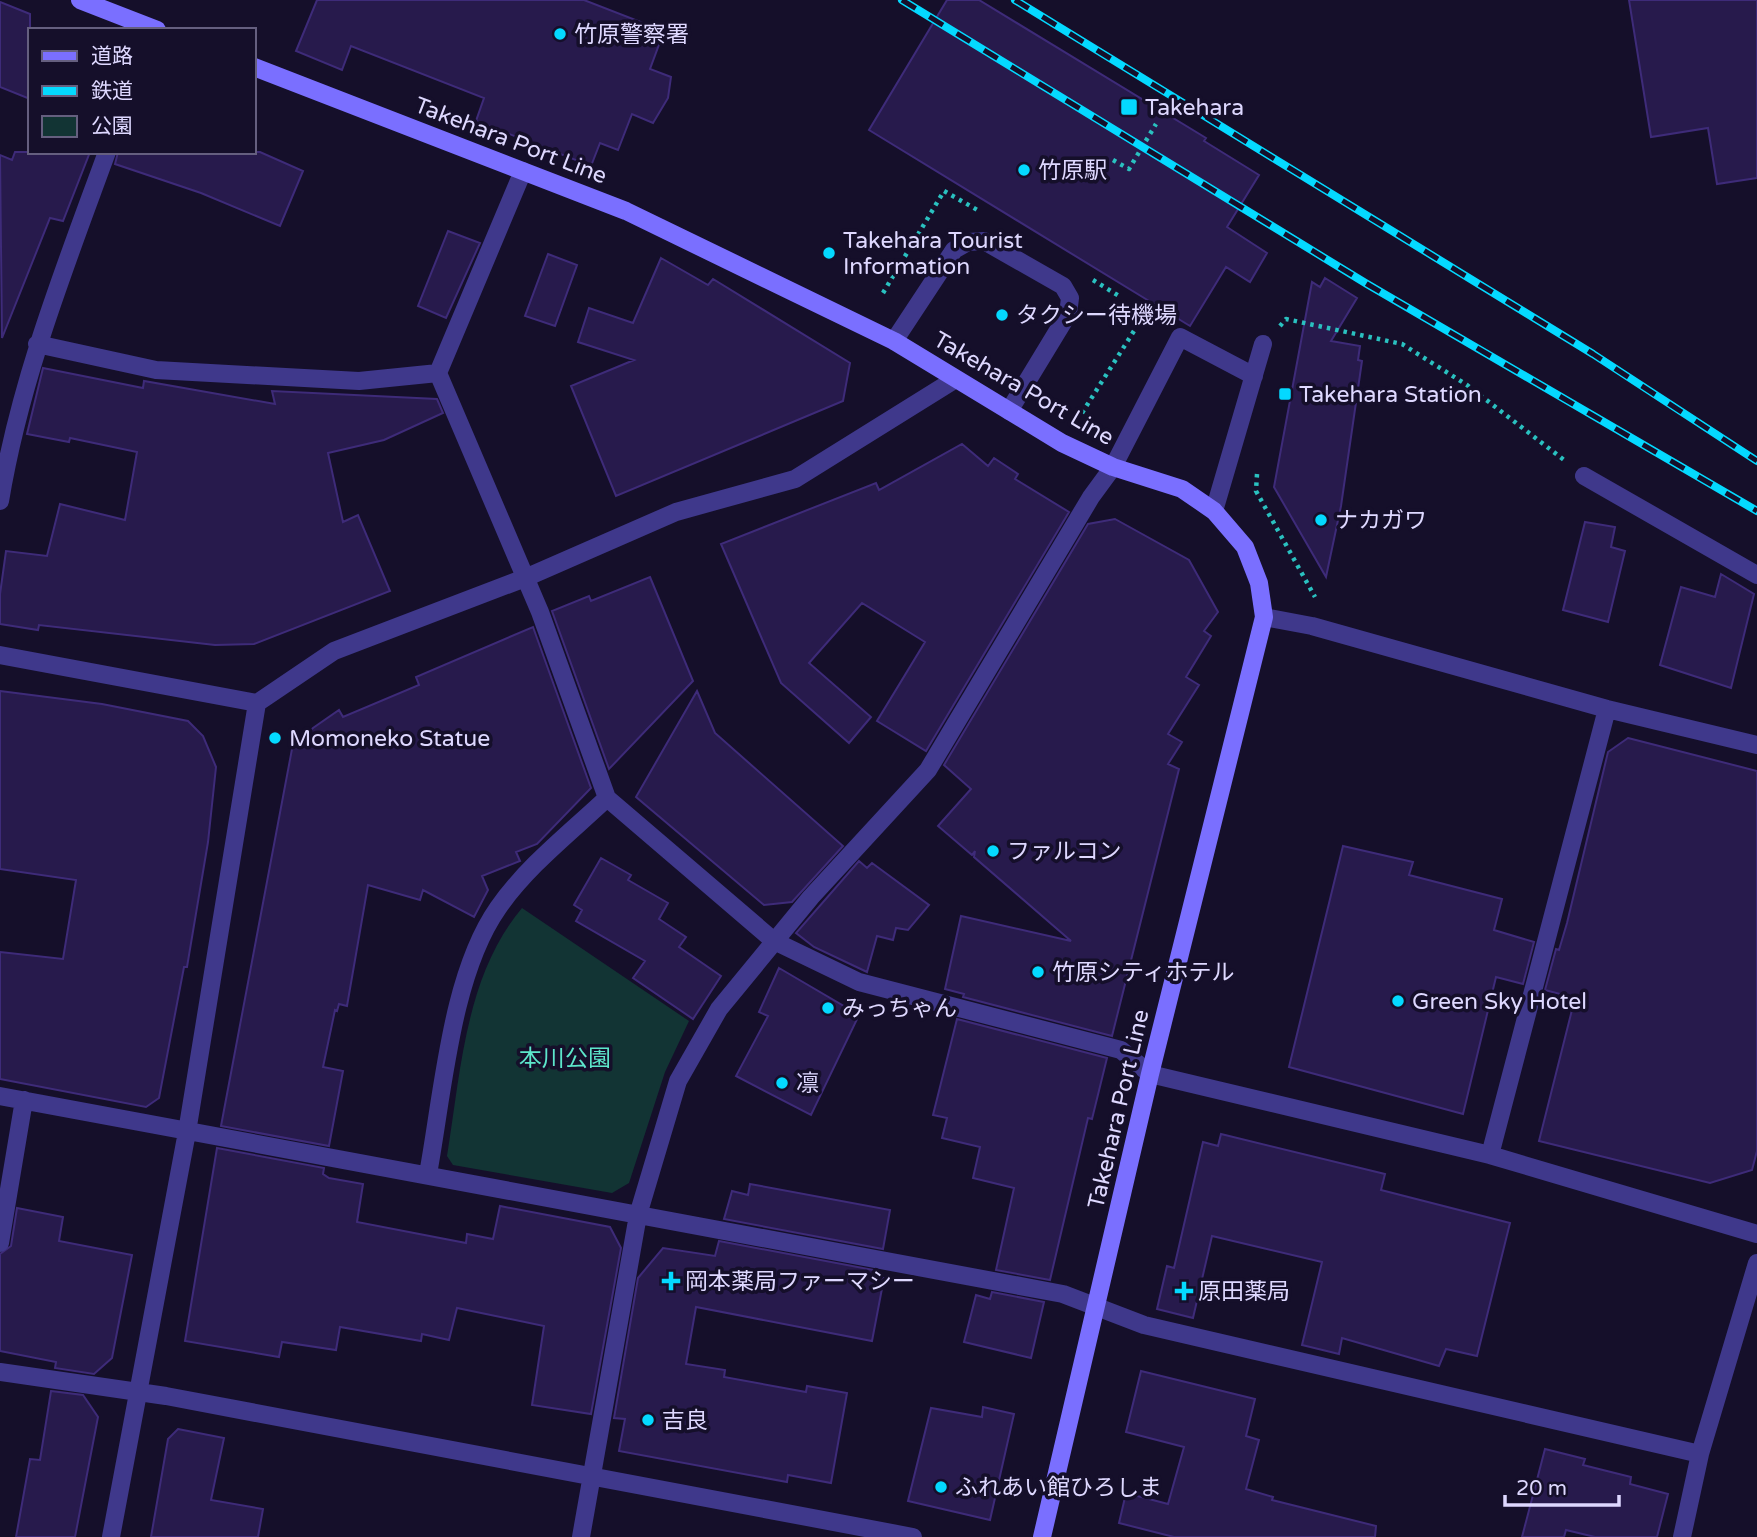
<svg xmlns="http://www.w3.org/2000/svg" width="1757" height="1537" viewBox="0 0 1757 1537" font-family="'Varela Round','Noto Sans JP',sans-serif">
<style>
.green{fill:#123434}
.building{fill:#271a4c;stroke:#3e2b79;stroke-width:2}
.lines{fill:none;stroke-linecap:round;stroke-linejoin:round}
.path{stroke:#2ac1c0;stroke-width:4.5;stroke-dasharray:3.5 5;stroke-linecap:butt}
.service{stroke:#3f388b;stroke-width:18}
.minor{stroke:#3f388b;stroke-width:18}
.secondary{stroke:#7a6fff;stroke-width:18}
.rail-casing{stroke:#04d9ff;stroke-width:8}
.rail{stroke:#150f2a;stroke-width:5;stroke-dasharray:16;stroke-linecap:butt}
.poi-dot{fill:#04d9ff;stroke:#150f2a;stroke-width:2.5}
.labels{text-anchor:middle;stroke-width:7;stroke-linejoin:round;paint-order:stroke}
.poi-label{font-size:23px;fill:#ded8ff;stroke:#150f2a;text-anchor:start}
.street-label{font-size:23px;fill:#ded8ff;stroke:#150f2a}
.park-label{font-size:23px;fill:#5de6cb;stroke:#150f2a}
</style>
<rect width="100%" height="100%" fill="#150f2a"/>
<path class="green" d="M522,908l167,113 -24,51 -36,111 -17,10 -159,-28 -6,-9c14,-85 18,-180 75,-248z"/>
<path class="building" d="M317,0h267l80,31 -14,38 21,8 -3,21 -15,25 -21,-9 -14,36 -18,-7 -9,23 -115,-45 8,-23 -133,-52 -9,24 -46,-19z
M947,0h32l227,138 -2,3 55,34 -32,52 40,26 -17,29 -24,-15 -36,59 -321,-196z
M1629,0h128v178l-40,6 -9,-56 -57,9z
M0,2l30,12v85l-30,-12z
M15,152h75l-27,69 -13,-3 -48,120 -2,-183 12,5z
M118,152h142l43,19 -23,55 -79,-33 -86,-29z
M448,231l32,12 -34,75 -28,-12z
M548,254l29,11 -22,61 -30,-10z
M661,258l47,27 5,-6 137,84 -7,38 -227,95 -45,-110 63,-26 -56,-18 11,-34 44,15z
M1325,278l32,20 -26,43 29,5 -2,14 4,1 -21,145 -15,71 -52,-90 38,-205 8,5z
M43,368l100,20 1,-7 131,23 -3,-13 165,8 6,14 -59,27 -56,13 15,69 15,-7 32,76 -136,53 -39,1 -176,-20 -1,5 -38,-6v-30l6,-43 41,5 13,-52 65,16 12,-68 -67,-14 -1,4 -42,-8z
M962,444l26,22 6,-8 24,16 -3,5 54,33 -143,239 -49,-30 48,-79 -63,-39 -53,60 62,54 -22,26 -68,-60 -60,-139 155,-61 3,7z
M1115,519l74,41 29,52 -14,19 7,5 -25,41 13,8 -31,49 14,8 -14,22 11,5 -67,267 -149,-39 1,-3 -19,-5 16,-73 110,25 -97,-84 1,-6 -3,4 -34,-29 33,-37 -27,-24 144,-241z
M1585,522l30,5 -4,20 14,4 -17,71 -45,-12z
M1721,574l33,20 -23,94 -71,-23 21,-78 34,10z
M650,577l43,104 -84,88 -57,-158 37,-15 2,5z
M533,627l58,161 -54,56 -21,8 4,9 -38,15 6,14 -14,27 -51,-27 -3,10 -52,-15 -21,121 -8,-2 -2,7 -2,-1 -12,57 20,4 -14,75 -108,-20 71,-377 21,-21 26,-18 4,7 76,-32 -3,-8z
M0,691l102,13 86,17 15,15 13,31 -8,75 -21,125h-3l-25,131 -13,9 -146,-28v-127l63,7 13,-79 -76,-11z
M697,691l18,42 128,113 -51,56 -28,3 -128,-108z
M1628,738l129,33v380l-5,19 -42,13 -171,-42 36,-143 -30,-8 11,-41 3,1 8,-27 41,-171z
M1343,846l70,16 -4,13 93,24 -8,31 40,12 -11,42 -27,-7 -33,137 -174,-47z
M601,858l30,17 -3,5 40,23 -9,16 27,18 -7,10 42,29 -28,43 -60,-41 12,-17 -69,-40 6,-11 -8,-5z
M859,861l8,7 5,-5 57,42 -21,25 -12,-2 -3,12 -16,-4 -10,36 -53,-25 -18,-14z
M779,968l80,47 -48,100 -75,-39 32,-60 -9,-4z
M957,1019l150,39 -15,61 -4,-1 -38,162 -54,-10 18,-82 -41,-10 7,-31 -38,-9 5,-20 -14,-3z
M1221,1134l164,40 -4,16 129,33 -33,133 -31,-7 -7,17 -97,-28 -3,16 -37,-9 20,-83 -110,-26 -19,82 -36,-9 10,-43 7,2 29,-126 15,4z
M217,1148l107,20 -1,6 6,4 34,6 -6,38 109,21 1,-9 26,5 7,-33 110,21 11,21 -30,166 -59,-9 12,-79 -87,-18 -8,32 -27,-6 -1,7 -81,-14 -4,23 -54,-8 -3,15 -94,-16z
M750,1184l140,26 -7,39 -159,-30 8,-28 16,4z
M17,1208l46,9 -4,24 73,14 -20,103 -18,16 -39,-6 1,-6 -56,-11v-97l11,-8z
M719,1241l160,30 -1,6 6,1 -12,63 -176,-34 -10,57 39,6 -1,7 82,15 1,-6 40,7 -16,90 -43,-8 -1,7 -168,-31 6,-32 -11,-1 24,-140 25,-30 52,8z
M992,1292l52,10 -13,56 -67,-16 12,-47 14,4z
M1141,1371l114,28 -9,37 13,4 -13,49 27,8 -1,3 104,26 -1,11h-201l-55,-14 7,-30 42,11 16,-57 -58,-15z
M51,1391l32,4 15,22 -23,120h-59l14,-78 10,1z
M983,1407l31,7 -24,106 -82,-19 23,-93 51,9z
M178,1429l46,9 -13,62 52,9 -5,28h-107l17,-98z
M1545,1449l40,10 -2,6 48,12 -1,7 38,10 -11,43h-62l-29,-7 -2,7h-42z"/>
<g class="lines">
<path class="path" d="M1113,160l16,9 27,-45
M1093,280l26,16
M883,293l61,-102 37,21
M1141,310l20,9
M1280,326l6,-7 116,25 65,41 97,75
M1082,413l64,-101
M1257,474l-1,17 59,106"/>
<path class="service" d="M894,341l60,-91 14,-8 16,-1 79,45 7,12 -2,16 -59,97
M1113,467l67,-130 74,39
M1214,511l49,-167"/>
<path class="minor" d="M37,344l119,26 203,11 79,-8 102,239 67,186 167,143 85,41 262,68 29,24 340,81 267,79
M438,373l85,-202
M1584,476l173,99
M0,501c20,-121 65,-234 107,-349
M1264,617l48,9 295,83 150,36
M0,655l257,48 77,-52 191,-73 151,-66 119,-33 159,-99
M0,1096l1063,198 81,31 556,129
M1490,1155l117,-446
M428,1174c15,-81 23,-199 70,-266 29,-42 73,-76 109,-110
M0,1243l24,-143
M0,1372l166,24 747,141
M111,1537l76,-405 70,-429
M581,1537l57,-322 40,-134 41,-72 92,-112 117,-127 163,-273 22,-30
M1682,1537l18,-83 57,-191"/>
<path class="secondary" d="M80,0l77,30
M254,67l372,144 268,130 168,102 51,24 69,22 32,22 31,36 14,36 5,34 -114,457 -108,463"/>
<g class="rail-casing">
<path id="rail" d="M902,0l465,284 390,227
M1015,0l578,354 164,107"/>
</g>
<use href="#rail" class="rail"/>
</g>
<g class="poi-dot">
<circle cx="560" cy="34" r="7"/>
<rect x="1120" y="98" width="18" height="18" rx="3.5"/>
<circle cx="1024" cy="170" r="7"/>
<circle cx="829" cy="253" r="7"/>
<circle cx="1002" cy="315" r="7"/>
<rect x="1278" y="387" width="14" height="14" rx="3.5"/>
<circle cx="1321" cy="520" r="7"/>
<circle cx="275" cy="738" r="7"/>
<circle cx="993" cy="851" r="7"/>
<circle cx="1038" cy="972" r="7"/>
<circle cx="1398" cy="1001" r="7"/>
<circle cx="828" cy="1008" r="7"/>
<circle cx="782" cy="1083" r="7"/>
<path d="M667.5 1270.5h7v7h7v7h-7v7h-7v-7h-7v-7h7z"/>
<path d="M1180.5 1280.5h7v7h7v7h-7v7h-7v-7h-7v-7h7z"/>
<circle cx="648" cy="1420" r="7"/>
<circle cx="941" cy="1487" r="7"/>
</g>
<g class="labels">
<g class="poi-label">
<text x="574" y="42">竹原警察署</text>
<text x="1145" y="115">Takehara</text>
<text x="1038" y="178">竹原駅</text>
<text x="843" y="248">Takehara Tourist<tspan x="843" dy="26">Information</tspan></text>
<text x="1016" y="323">タクシー待機場</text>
<text x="1299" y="402">Takehara Station</text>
<text x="1335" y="528">ナカガワ</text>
<text x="289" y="746">Momoneko Statue</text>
<text x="1007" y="859">ファルコン</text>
<text x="1052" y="980">竹原シティホテル</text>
<text x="1412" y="1009">Green Sky Hotel</text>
<text x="842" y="1016">みっちゃん</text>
<text x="796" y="1091">凛</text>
<text x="685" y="1289">岡本薬局ファーマシー</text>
<text x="1198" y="1299">原田薬局</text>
<text x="662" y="1428">吉良</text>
<text x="955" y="1495">ふれあい館ひろしま</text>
</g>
<g class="street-label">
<text transform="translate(511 140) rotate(21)" y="8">Takehara Port Line</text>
<text transform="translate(1024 388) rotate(30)" y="8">Takehara Port Line</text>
<text transform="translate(1118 1109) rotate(-77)" y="8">Takehara Port Line</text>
</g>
<g class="park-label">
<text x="565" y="1066">本川公園</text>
</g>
</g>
<rect x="28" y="28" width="228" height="126" fill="#150f2a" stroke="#655f7f" stroke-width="2"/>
<rect x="42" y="51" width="35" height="10" fill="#7a6fff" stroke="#655f7f" stroke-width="2"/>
<text x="91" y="63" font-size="21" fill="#ded8ff">道路</text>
<rect x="42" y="86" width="35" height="10" fill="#04d9ff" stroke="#655f7f" stroke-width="2"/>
<text x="91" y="98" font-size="21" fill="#ded8ff">鉄道</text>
<rect x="42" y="116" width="35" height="21" fill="#123434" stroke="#655f7f" stroke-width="2"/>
<text x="91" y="133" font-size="21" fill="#ded8ff">公園</text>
<path d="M1505 1495v10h114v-10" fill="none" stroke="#ded8ff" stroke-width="3.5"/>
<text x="1516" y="1495" font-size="21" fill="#ded8ff" stroke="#150f2a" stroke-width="5" paint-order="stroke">20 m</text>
</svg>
